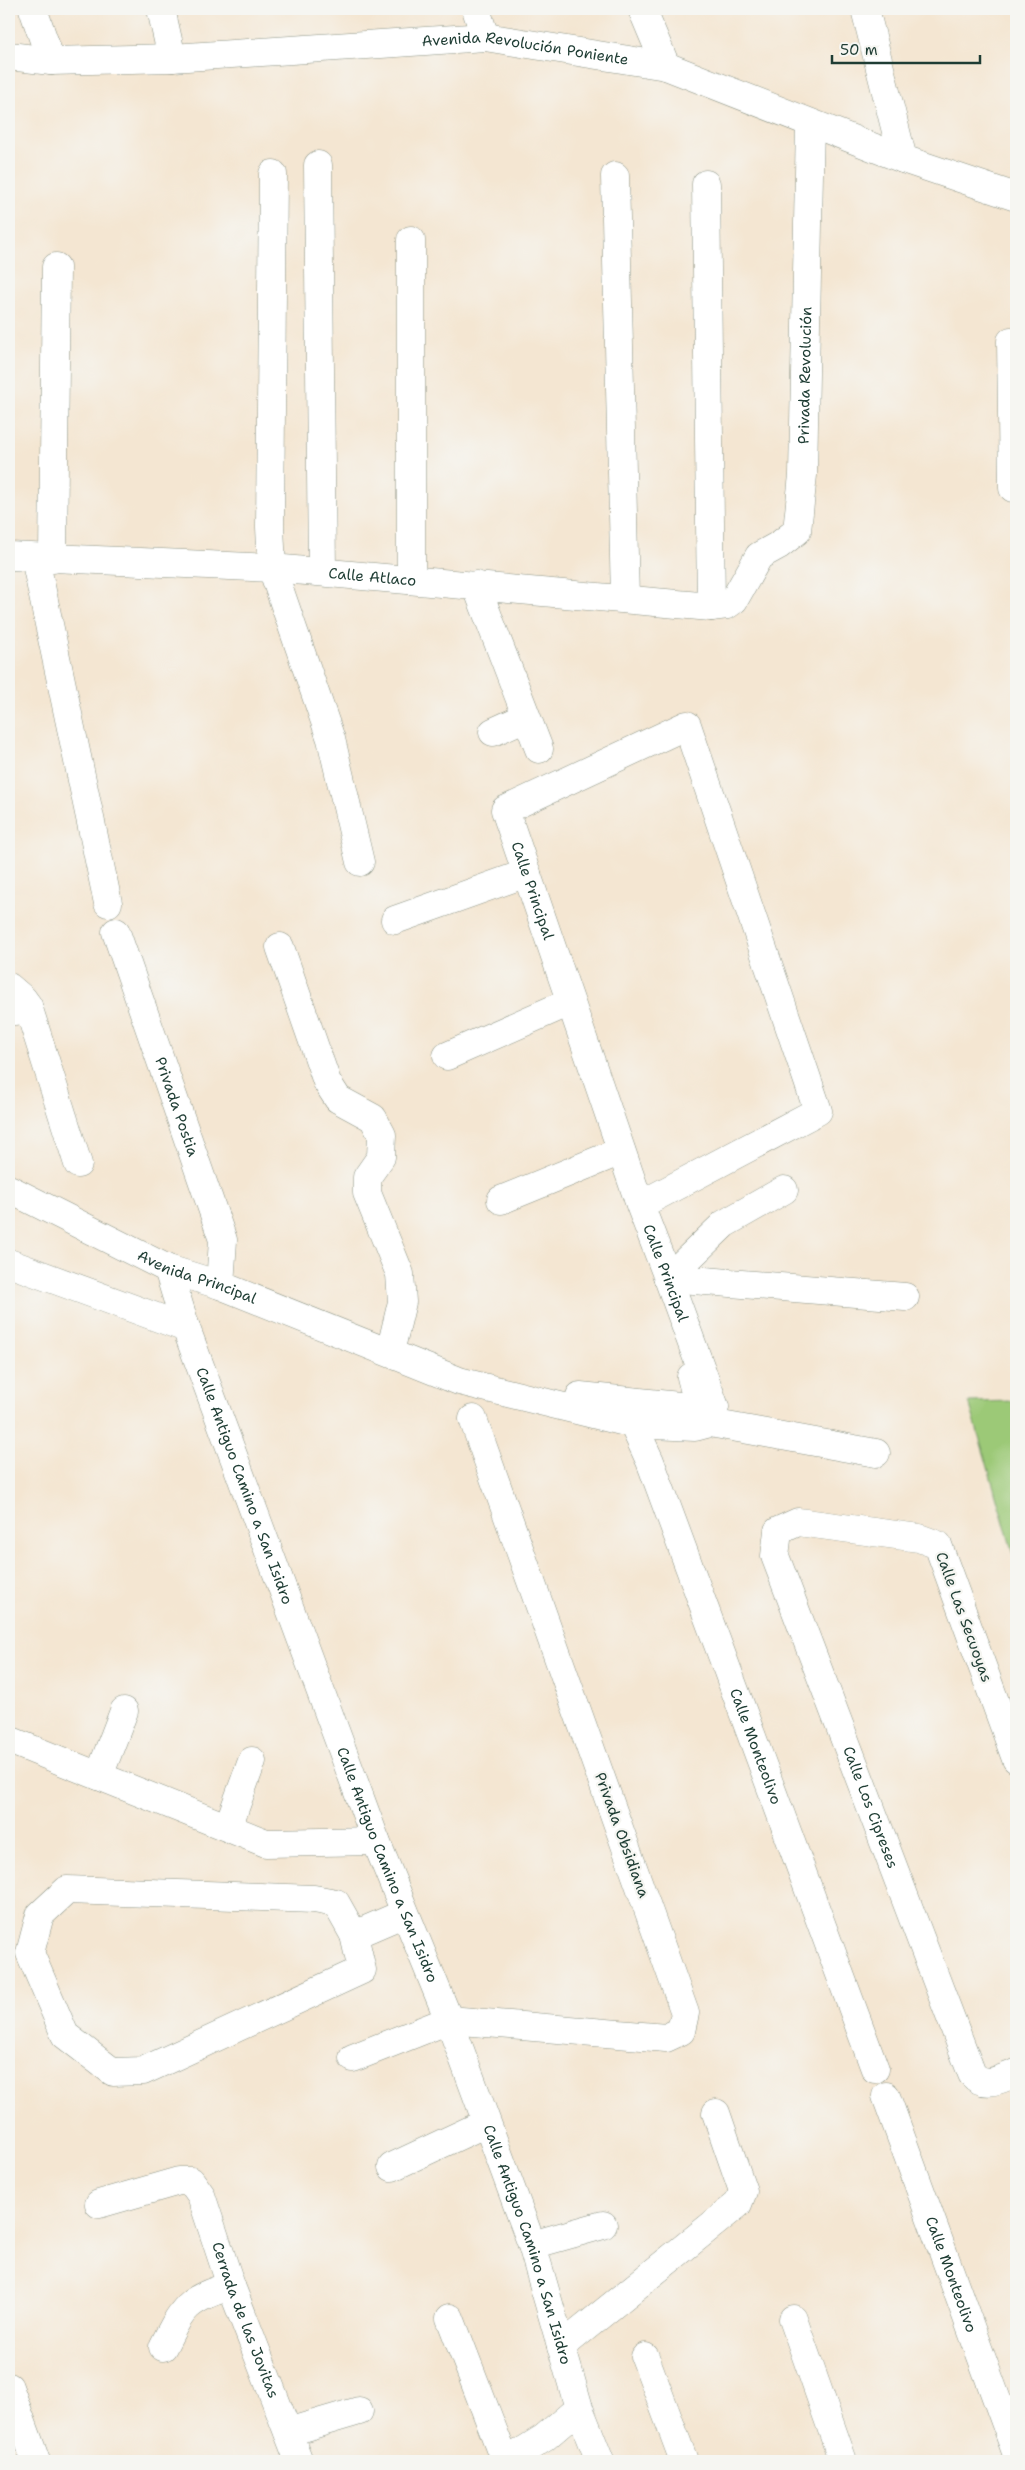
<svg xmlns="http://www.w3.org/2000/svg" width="1025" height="2470" viewBox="0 0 1025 2470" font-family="'Shantell Sans',sans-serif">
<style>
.green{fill:#9cc977;stroke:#5e8356}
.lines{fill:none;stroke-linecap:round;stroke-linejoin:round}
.minor-casing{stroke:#8a9283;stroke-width:29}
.minor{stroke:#fff;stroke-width:28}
.labels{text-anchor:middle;stroke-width:4.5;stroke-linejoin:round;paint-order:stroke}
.street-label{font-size:15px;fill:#1f3d34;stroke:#f6f6f2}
</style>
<rect width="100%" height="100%" fill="#f6f6f2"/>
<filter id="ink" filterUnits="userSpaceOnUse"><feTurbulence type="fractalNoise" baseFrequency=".02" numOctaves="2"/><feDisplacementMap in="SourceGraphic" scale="10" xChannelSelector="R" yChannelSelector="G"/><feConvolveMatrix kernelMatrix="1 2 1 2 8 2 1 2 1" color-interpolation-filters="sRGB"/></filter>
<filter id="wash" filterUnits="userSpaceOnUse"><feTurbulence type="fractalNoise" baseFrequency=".0096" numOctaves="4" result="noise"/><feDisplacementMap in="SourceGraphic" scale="20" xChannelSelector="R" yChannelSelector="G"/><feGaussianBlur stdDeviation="1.12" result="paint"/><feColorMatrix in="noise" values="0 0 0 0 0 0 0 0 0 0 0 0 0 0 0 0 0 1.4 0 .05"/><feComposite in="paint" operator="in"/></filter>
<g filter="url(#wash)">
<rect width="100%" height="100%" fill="#f4e6d2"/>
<path class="green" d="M1016,1401v163l-47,-162z"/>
</g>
<g filter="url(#ink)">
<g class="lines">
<g class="minor-casing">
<g id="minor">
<path d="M33,9l18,52"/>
<path d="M161,9l11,49"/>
<path d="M476,9l9,28"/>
<path d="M642,9l24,57"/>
<path d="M865,9l38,150"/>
<path id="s1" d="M9,56l42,5 121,-3 313,-21 181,29 237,93 113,38"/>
<path d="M318,165l4,407"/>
<path d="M273,174l-3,353 2,41 59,171 29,123"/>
<path d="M615,176l10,423"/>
<path d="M706,184l5,423"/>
<path d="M411,240v340"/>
<path d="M1011,341l2,147 3,-2"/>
<path id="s2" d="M9,556l263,12 439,39 16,-2 7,-5 25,-44 20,-11 18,-14 6,-56 7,-352"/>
<path d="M35,558l73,345"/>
<path d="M53,559l3,-292"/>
<path d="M476,585l63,164"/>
<path d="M493,732l33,-15"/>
<path d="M395,920l132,-47"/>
<path id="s3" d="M116,932l107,308 -3,45"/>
<path d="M280,947l47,135 11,17 35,19 9,17 -1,22 -14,20v16l33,81 2,28 -12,50"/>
<path d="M9,987l14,12 5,7 -13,5h-5"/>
<path d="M28,1006l50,158"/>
<path d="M447,1056l123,-54"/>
<path id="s4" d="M9,1189l159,80 52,16 239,96 174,43 62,3 15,-4 166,30"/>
<path d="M501,1200l120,-49"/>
<path id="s5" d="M640,1205l178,-94 -131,-386 -182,85 135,395 28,73 47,129 -5,16"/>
<path d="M9,1263l177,65"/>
<path id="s6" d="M168,1269l18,59 190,513 73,179 83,225 47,163 21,53"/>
<path d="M668,1278l56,-54 60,-34"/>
<path d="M696,1280l-28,-2 237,19"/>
<path d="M580,1396l119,12 -8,-31"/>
<path id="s7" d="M633,1424l17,37 225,608"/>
<path d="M9,1740l257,103 110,-2"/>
<path id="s8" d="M1016,1759l-78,-214 -19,-7 -121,-16 -20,9 -3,25 197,518c13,15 28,5 44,-1"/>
<path d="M99,1776l25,-65"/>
<path d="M228,1827l24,-66"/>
<path d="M67,1890l247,9 22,4 18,32 8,35 -219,101 -30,1 -48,-37 -35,-82 10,-38z"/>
<path d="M354,1935l51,-22"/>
<path d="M353,2058l96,-38 217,18 15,-7 4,-18 -212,-594"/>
<path id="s9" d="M886,2096l130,356"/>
<path d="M392,2167l94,-44"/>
<path id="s10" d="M99,2204l80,-23h12l10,14 30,91 68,175"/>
<path d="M532,2245l71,-20"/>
<path d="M450,2318l55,143"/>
<path d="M793,2319l50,142"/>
<path d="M163,2347c20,-40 24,-48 68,-61"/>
<path d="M561,2347l177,-143 5,-13 -27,-78"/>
<path d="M645,2357l39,104"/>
<path d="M9,2387l27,74"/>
<path d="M288,2432l71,-21"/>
<path d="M507,2461l37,-23 35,-30"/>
</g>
</g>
<use href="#minor" class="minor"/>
</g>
</g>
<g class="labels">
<g class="street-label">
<text dy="5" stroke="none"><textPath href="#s1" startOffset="518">Avenida Revolución Poniente</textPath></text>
<text dy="5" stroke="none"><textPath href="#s2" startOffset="981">Privada Revolución</textPath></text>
<text dy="5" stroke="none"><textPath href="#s2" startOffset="364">Calle Atlaco</textPath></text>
<text dy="5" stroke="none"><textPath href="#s5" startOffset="895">Calle Principal</textPath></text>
<text dy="5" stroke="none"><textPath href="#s3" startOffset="185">Privada Postia</textPath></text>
<text dy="5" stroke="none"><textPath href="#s5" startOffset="1300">Calle Principal</textPath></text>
<text dy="5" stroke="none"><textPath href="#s4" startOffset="208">Avenida Principal</textPath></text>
<text dy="5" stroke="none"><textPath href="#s6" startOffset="230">Calle Antiguo Camino a San Isidro</textPath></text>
<text transform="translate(964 1617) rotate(70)" y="5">Calle Las Secuoyas</text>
<text dy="5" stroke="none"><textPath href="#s7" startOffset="345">Calle Monteolivo</textPath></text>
<text dy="5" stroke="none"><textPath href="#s8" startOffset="686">Calle Los Cipreses</textPath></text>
<text transform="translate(622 1835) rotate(70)" y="5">Privada Obsidiana</text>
<text dy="5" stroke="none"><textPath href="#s6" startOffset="635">Calle Antiguo Camino a San Isidro</textPath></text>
<text dy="5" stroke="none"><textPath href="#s6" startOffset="1040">Calle Antiguo Camino a San Isidro</textPath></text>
<text dy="5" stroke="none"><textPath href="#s9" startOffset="190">Calle Monteolivo</textPath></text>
<text dy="5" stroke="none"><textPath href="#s10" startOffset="245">Cerrada de las Jovitas</textPath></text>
</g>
</g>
<rect width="1025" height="2470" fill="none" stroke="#f6f6f2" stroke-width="30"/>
<path d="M832 55v8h148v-8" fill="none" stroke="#1f3d34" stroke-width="2.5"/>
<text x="840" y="55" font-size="15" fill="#1f3d34" stroke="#f6f6f2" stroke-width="4" paint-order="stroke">50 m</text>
</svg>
